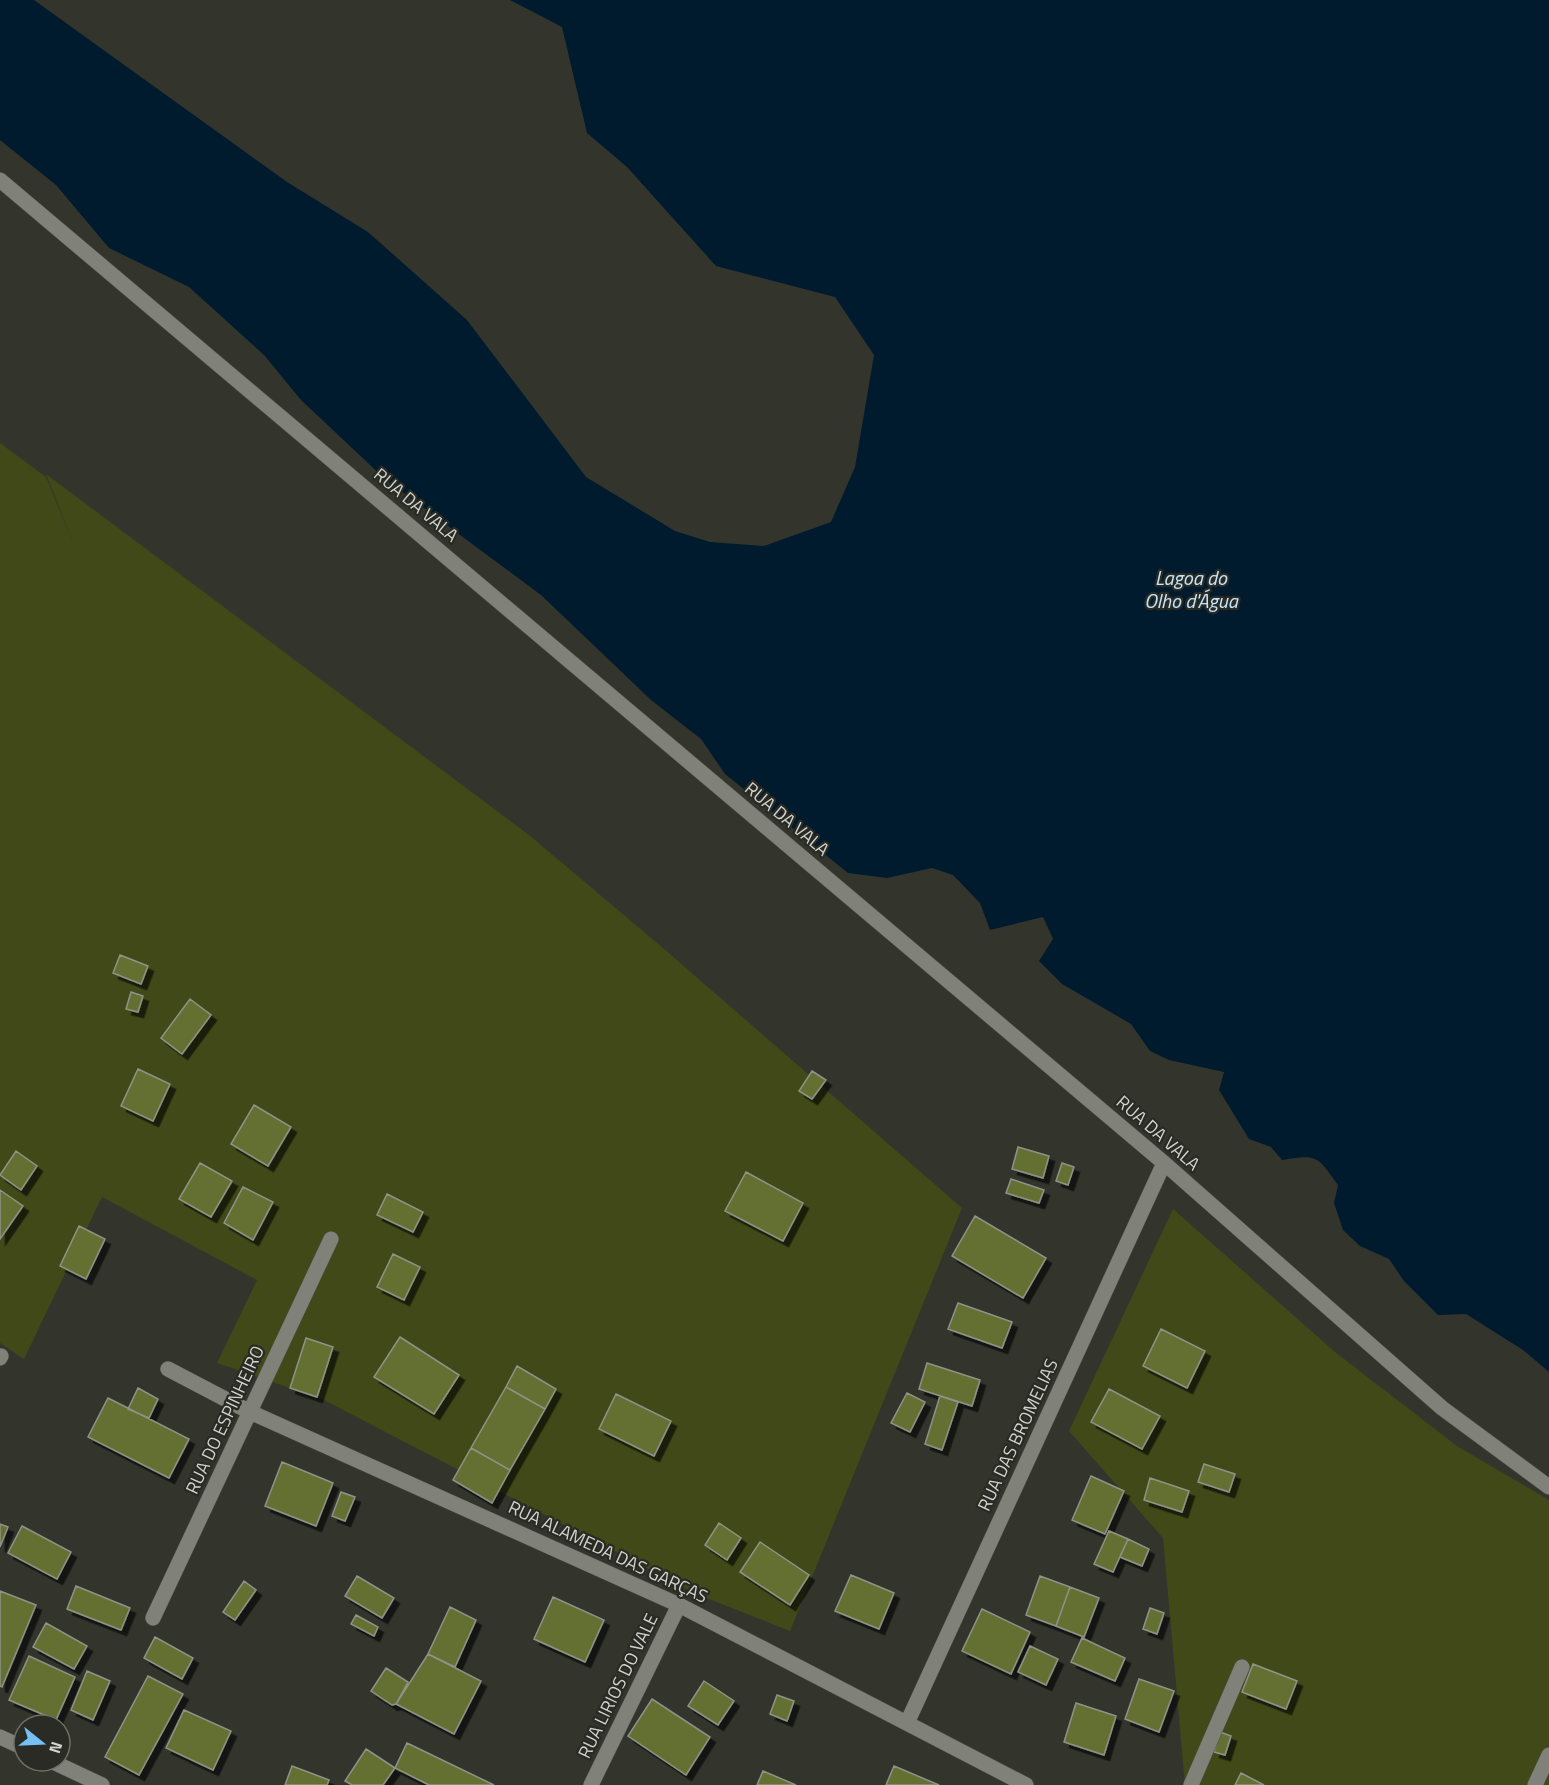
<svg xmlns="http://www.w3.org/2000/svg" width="1549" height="1785" viewBox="0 0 1549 1785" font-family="'Titillium Web',sans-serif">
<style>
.green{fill:#404917}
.water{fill:#001b2d}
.building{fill:#647032;stroke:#909289;stroke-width:1.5;filter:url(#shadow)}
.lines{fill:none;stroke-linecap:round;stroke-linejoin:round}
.street-casing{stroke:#4f5049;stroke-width:16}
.secondary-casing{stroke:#4f5049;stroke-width:16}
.street{stroke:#808279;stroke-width:15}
.secondary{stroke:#808279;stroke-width:15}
.labels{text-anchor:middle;stroke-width:4.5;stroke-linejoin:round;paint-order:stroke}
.street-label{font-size:18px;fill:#d3d4cf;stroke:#292b24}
.water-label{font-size:20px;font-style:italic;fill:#c4e5fc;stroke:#292b24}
</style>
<defs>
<filter id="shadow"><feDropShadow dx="5.5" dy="5.5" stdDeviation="0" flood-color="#0009"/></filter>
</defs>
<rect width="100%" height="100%" fill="#33352d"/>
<path class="green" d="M0,443l46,34 28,68 -28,-71 483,361 134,113 299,260 -172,423 -91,-36 -377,-196 -105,-36 40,-83 -155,-83 -78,162 -24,-16z
M1173,1209l162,143 122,94 92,54v285h-364l-22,-247 -94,-107z"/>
<path class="water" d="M0,0h34l253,182 81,50 99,88 119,157 89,54 35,11 54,4 67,-24 24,-55 19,-112 -39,-58 -119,-31 -89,-99 -40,-34 -25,-106 -52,-27h1039v1372l-26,-22 -57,-36 -28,1 -34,-34 -15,-22 -29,-13 -17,-16 -9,-27 4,-18c-21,-29 -20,-31 -56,-25l-11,-13 -22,-8 -30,-49 5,-18 -55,-12 -19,-9 -19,-27 -69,-40 -23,-23 14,-22 -10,-22 -53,13 -10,-27 -27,-28 -21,-7 -45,10 -39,-5 -123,-99 -24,-35 -50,-39 -110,-105 -155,-115 -85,-80 -37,-45 -75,-68 -80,-39 -53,-63 -56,-45z"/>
<path class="building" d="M120,955l28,11 -7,18 -28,-11z
M131,992l12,4 -5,16 -12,-3z
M190,999l21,16 -29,39 -21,-16z
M138,1069l32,15 -17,37 -32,-15z
M812,1071l14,9 -14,19 -13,-8z
M254,1105l37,22 -23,39 -37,-22z
M1018,1147l31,9 -6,22 -31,-9z
M16,1151l21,15 -16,24 -21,-15z
M200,1163l32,18 -21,36 -32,-18z
M1062,1163l12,4 -6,18 -12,-4z
M746,1172l57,31 -20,38 -58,-30z
M1011,1179l33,11 -5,13 -33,-10z
M243,1187l30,15 -20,38 -29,-17z
M0,1190l23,16 -23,33z
M387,1194l36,18 -10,20 -36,-17z
M975,1216l71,42 -23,40 -71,-42z
M79,1226l26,13 -19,40 -26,-13z
M393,1254l27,13 -16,33 -27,-13z
M958,1303l54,19 -10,26 -54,-19z
M1161,1329l44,22 -18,37 -44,-22z
M400,1337l59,38 -25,39 -60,-37z
M306,1338l27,9 -16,50 -27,-9z
M927,1363l53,17 -8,26 -53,-17z
M517,1366l39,23 -11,20 -39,-22z
M506,1387l39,22 -35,61 -39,-22z
M138,1388l20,11 -9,19 -21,-9z
M1109,1389l51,27 -18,33 -51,-27z
M907,1393l18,9 -15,30 -19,-9z
M616,1394l55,27 -17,35 -55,-27z
M940,1396l18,6 -16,48 -17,-6z
M108,1398l81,41 -20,39 -81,-41z
M471,1448l39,22 -18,33 -39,-23z
M282,1462l51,21 -17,43 -51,-20z
M1204,1464l31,10 -6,18 -31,-10z
M1091,1476l33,15 -19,43 -33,-14z
M1150,1478l39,13 -7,21 -38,-12z
M341,1492l14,5 -10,24 -13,-5z
M719,1523l22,15 -14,22 -22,-15z
M0,1524l8,3 -8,20z
M22,1526l49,26 -14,27 -49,-26z
M1109,1531l19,8 -15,33 -19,-8z
M1128,1539l21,10 -7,17 -22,-9z
M760,1542l49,33 -19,30 -50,-33z
M851,1575l43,18 -15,36 -44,-18z
M357,1576l37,22 -12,20 -37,-22z
M1040,1576l30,11 -14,39 -30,-11z
M244,1581l12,9 -21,30 -12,-8z
M76,1586l54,22 -9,22 -54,-21z
M1070,1587l29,11 -15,39 -28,-11z
M0,1591l36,14 -34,82 -2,-1z
M553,1597l51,23 -19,42 -51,-23z
M450,1607l26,13 -21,47 -27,-13z
M1150,1608l14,5 -7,21 -14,-5z
M982,1609l48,23 -19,42 -49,-23z
M356,1615l22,12 -4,9 -23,-12z
M46,1623l41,23 -13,23 -41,-22z
M155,1637l38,21 -11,21 -38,-21z
M1082,1638l43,20 -10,23 -44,-19z
M1030,1646l28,13 -12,26 -28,-13z
M428,1654l53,27 -27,53 -58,-30z
M29,1656l46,21 -19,43 -47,-20z
M1253,1664l44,17 -11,28 -44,-17z
M386,1668l22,14 -12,22 -4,1 -21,-14z
M87,1671l23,10 -17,39 -22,-10z
M148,1676l35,18 -44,81 -34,-18z
M1139,1679l35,12 -15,41 -34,-13z
M704,1681l30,20 -16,24 -30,-19z
M777,1695l17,6 -7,20 -17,-7z
M652,1699l58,38 -24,38 -58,-39z
M1076,1703l40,13 -12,39 -40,-13z
M184,1710l47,21 -18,39 -47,-22z
M1220,1732l11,4 -6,19 -11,-3z
M407,1743l87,42h-65l-34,-17z
M366,1749l29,19 -12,17h-31l-7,-4z
M292,1766l37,14 -2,5h-42z
M894,1766l45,19h-53z
M763,1771l33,14h-39z
M1241,1773l23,12h-29z"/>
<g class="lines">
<g class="street-casing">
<path id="street" d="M0,180l1164,983 278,245 107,79
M168,1369l82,43 429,193 347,180
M153,1618l178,-379
M907,1723l257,-560
M0,1737l24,11
M51,1761l51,24
M591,1785l88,-180
M1191,1785l51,-118
M1535,1785l14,-30"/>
</g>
<g class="secondary-casing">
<path id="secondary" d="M0,1358l1,-2"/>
</g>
<use href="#street" class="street"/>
<use href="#secondary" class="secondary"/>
</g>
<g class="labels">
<g class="street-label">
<text transform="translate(416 505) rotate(40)" y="6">RUA DA VALA</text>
<text transform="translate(787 819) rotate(40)" y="6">RUA DA VALA</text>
<text transform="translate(1158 1133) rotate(41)" y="6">RUA DA VALA</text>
<text transform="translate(225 1420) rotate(-65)" y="6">RUA DO ESPINHEIRO</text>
<text transform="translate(1018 1435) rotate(-65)" y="6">RUA DAS BROMELIAS</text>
<text transform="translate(608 1552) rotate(25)" y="6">RUA ALAMEDA DAS GARÇAS</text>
<text transform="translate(618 1686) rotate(-64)" y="6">RUA LIRIOS DO VALE</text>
</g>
<g class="water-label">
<text x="1191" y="585">Lagoa do<tspan x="1191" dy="23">Olho d'Água</tspan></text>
</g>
</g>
<g transform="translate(42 1743) rotate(108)"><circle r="28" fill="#292b24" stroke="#6d6f68" stroke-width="1.5"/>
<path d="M0-4.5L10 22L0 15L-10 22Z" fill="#73c1f5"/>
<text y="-9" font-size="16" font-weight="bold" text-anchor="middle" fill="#d3d4cf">N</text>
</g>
</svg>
